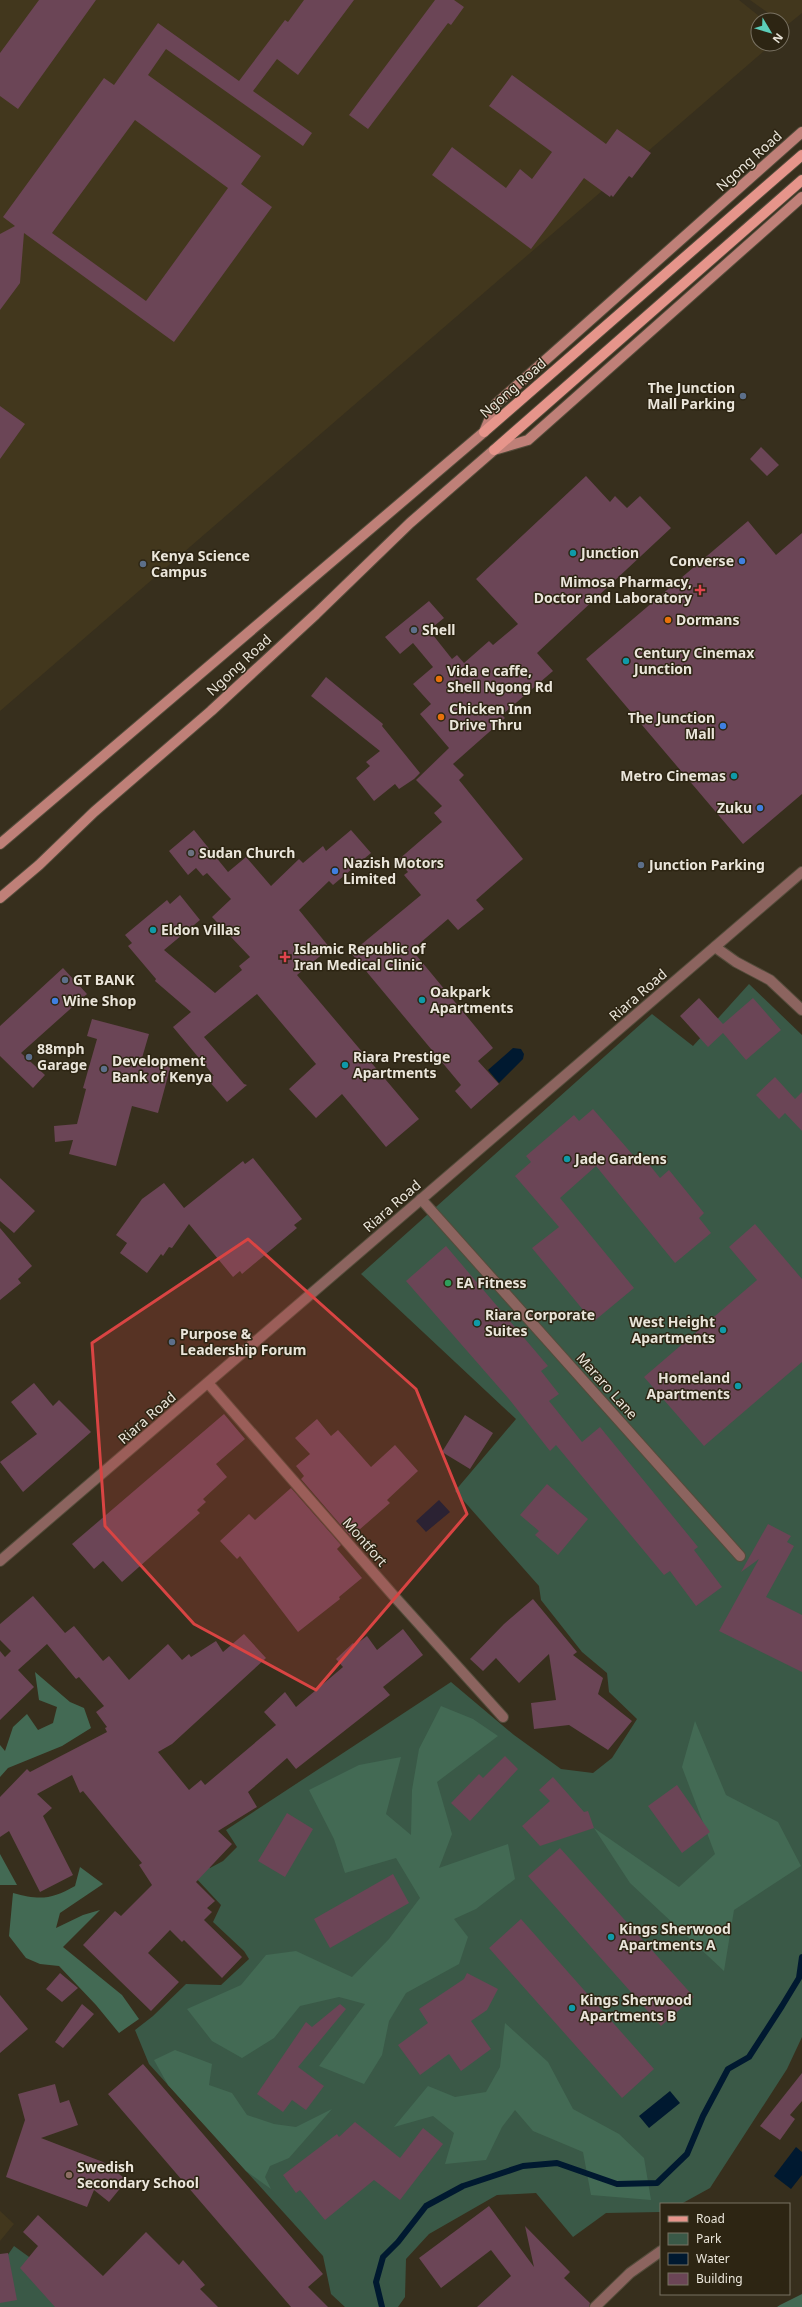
<svg xmlns="http://www.w3.org/2000/svg" width="802" height="2307" viewBox="0 0 802 2307" font-family="'Noto Sans',sans-serif">
<style>
.built{fill:#42371d}
.green{fill:#3a5947}
.forest{fill:#436a54}
.water{fill:#001930}
.lines{fill:none;stroke-linecap:round;stroke-linejoin:round}
.stream{stroke:#001930;stroke-width:6}
.building{fill:#6b4556;fill-rule:evenodd}
.minor-casing{stroke:#544c3b;stroke-width:12}
.tertiary-casing{stroke:#544c3b;stroke-width:12}
.secondary-casing{stroke:#544c3b;stroke-width:12}
.primary-casing{stroke:#544c3b;stroke-width:12}
.minor{stroke:#8c645f;stroke-width:10}
.tertiary{stroke:#8c645f;stroke-width:10}
.secondary{stroke:#bf8078;stroke-width:10}
.primary{stroke:#e6958b;stroke-width:10}
.marked{fill:#d94443;fill-opacity:0.2;stroke:#d94443;stroke-width:3;stroke-linejoin:round}
.service-dot{fill:#5c6f8a;stroke:#2d2513;stroke-width:1.5}
.culture-dot{fill:#0f9aa8;stroke:#2d2513;stroke-width:1.5}
.shop-dot{fill:#3f7fe0;stroke:#2d2513;stroke-width:1.5}
.health-dot{fill:#e0444e;stroke:#2d2513;stroke-width:1.5}
.food-dot{fill:#e8710a;stroke:#2d2513;stroke-width:1.5}
.worship-dot{fill:#6b7280;stroke:#2d2513;stroke-width:1.5}
.leisure-dot{fill:#2e9e5b;stroke:#2d2513;stroke-width:1.5}
.education-dot{fill:#8d6e63;stroke:#2d2513;stroke-width:1.5}
.labels{text-anchor:middle;stroke-width:3;stroke-linejoin:round;paint-order:stroke}
.street-label{font-size:14px;fill:#eae5da;stroke:#2d2513}
.poi-label{font-size:14px;font-weight:bold;fill:#eae5da;stroke:#2d2513;text-anchor:start}
</style>
<rect width="100%" height="100%" fill="#372f1d"/>
<path class="built" d="M0,0h739l25,20h-6v24h14l-772,667z
M750,0h52v13l-16,13 -4,-6h-4z
M0,2211l14,13 -14,17z"/>
<path class="green" d="M749,984l53,51v1002l-15,32 -77,119 -29,16h-20v8l-55,1 -33,24 -37,-44 -39,2 -68,39 -23,25 -1,38 -7,10h-53l-14,-13 -8,-38 -174,-192 -14,-34 18,-14 33,-32 35,1 28,-26 -5,-8 -31,-29 8,-17 -40,-43 14,-10 15,16 13,-7 14,-14 -11,-17 225,-148 63,53 47,34 32,4 19,-15 25,-39 -28,-27 -2,-19 -25,-21 -41,-52 -2,-14 -84,-95 61,-72 -155,-145 291,-260 41,32z
M14,2246l84,61h-98v-41z"/>
<path class="forest" d="M35,1672l35,30 14,6 7,20 -29,18 -54,22 -8,9v-32l5,6 8,-24 14,-13 11,16 15,-7 4,-16 -18,-7z
M441,1706l32,13 25,17 -61,46 15,52 -13,34 69,-24 7,35 -39,30 -22,10 14,18 -9,27 -53,29 -17,28 -7,34 -18,29 -45,-18 46,-62 -26,-7 -39,9 -26,32 -32,20 -30,-17 -25,-32 54,-24 25,-30 30,-4 56,26 37,-38 31,-41 -24,-40 -51,15 -11,-34 -25,-49 50,-25 42,-8 -15,57 25,21 1,-45 7,-41z
M695,1721l31,74 52,27 23,44 -67,44 -10,61 -94,-88 -36,-55 85,59 36,-33 -33,-87z
M0,1854l17,31h-17z
M80,1867l23,17 -43,29 -4,15 27,-13 17,-5 -37,37 59,48 17,24 -20,14 -23,-28 -37,-39 -19,-2 -14,-6 -17,-22 4,-43c26,7 38,7 62,-7z
M505,2023l43,39 25,47 46,25 25,24 7,42 -60,-5 -8,-43 -50,-21 -18,-21 -13,17 -16,33 -41,4 9,-31 -21,-17 -39,11 34,-41 27,11 31,-5 14,-25z
M175,2050l37,14 -3,21 23,8 15,22 27,9 22,3 36,-18 -43,49 -19,8 -5,11 6,12 -25,-18 -78,-86 -14,-25z
M802,2294v13h-25l3,-2z"/>
<path class="water" d="M513,1048l8,1 3,5 -1,5 -24,24 -11,-13z
M439,1500l11,12 -24,20 -10,-11z
M670,2091l10,12 -31,25 -10,-12z
M796,2147l6,5v23l-11,14 -17,-13z"/>
<g class="lines">
<path class="stream" d="M382,2307l-6,-25 7,-25 15,-15 28,-36 37,-20 60,-20 34,-3 60,21 40,-1 30,-29 16,-38 25,-47 21,-12 33,-51 17,-28 3,-21"/>
</g>
<path class="building" d="M39,0h57l-78,109 -18,-13v-43z
M304,0h50l-56,75 -21,-16 -24,32 59,42 -9,13 -137,-97 -18,26 113,81 -20,28 31,23 -98,135 -150,-109 -4,50 -20,27v-76l15,-8 -12,-9 101,-139 10,7 44,-62 81,58 46,-61 3,2zM135,120l93,68 -82,113 -94,-68z
M435,0h19l10,7 -13,18 -3,-2 -80,106 -19,-14z
M512,75l94,69 11,-15 34,24 -19,25 -3,-2 -16,21 -2,-2 -1,2 -26,-19 -53,71 -99,-74 20,-28 54,41 14,-19 12,10 20,-27 -63,-46z
M0,406l25,18 -25,35z
M761,447l18,18 -12,11 -17,-17z
M586,476l24,26 5,-6 12,12 13,-12 31,32 -134,125 16,18 -51,44 3,3 -52,46 11,11 -5,5 64,79 -47,41 8,9 -26,21 -10,-11 -36,31 81,98 -15,13 21,23 -28,25 -16,-18 6,-6 -110,-132 70,-58 -17,-20 4,-3 -10,-12 44,-38 -8,-9 8,-7 -26,-26 33,-32 -29,-34 11,-10 -18,-20 20,-17 -20,-24 -13,11 -15,-17 44,-36 15,17 -15,12 23,29 5,-4 7,8 25,-22 4,4 25,-21 -42,-45z
M748,521l28,34 26,-22v261l-59,50 -157,-185z
M326,677l57,47 -1,2 38,47 -6,6 -15,10 -4,-5 -21,17 -18,-23 14,-12 -4,-4 14,-11 -69,-55z
M194,830l34,42 18,-15 25,29 28,-27 4,4 20,-17 3,5 25,-21 20,23 -38,32 -4,-4 -30,29 31,38 -33,27 122,144 -33,28 -44,-53 -26,24 -27,-29 27,-25 -59,-70 -53,43 40,47 3,1 -20,17 -24,-28 11,2 -41,-49 18,-15 -36,-31 1,-2 -28,-33 4,-3 -7,-8 42,-35 3,4 10,-9 20,25 -36,30 51,43 27,-23 -3,-4 11,-9 -38,-40 19,-18 -24,-26 -4,3 -7,-8 -8,7 -19,-24z
M63,968l24,26 -66,59 24,22 -12,13 -33,-32v-30z
M699,998l24,26 30,-26 28,32 -35,30 -23,-27 -15,14 -28,-31z
M92,1019l57,15 -7,24 29,7 -13,48 -26,-7 -16,60 -47,-12 4,-14 -18,2 -1,-16 23,-2 9,-35 -3,-1 14,-49 -10,-3z
M775,1077l20,22 7,-7v39l-17,-18 -6,6 -23,-24z
M593,1109l46,53 5,-4 16,20 9,-8 35,43 -5,5 12,15 -36,30 -79,-97 -36,32 74,90 -41,34 -61,-74 27,-21 -44,-51 16,-14 -5,-6 48,-41 5,6z
M253,1158l49,61 -8,6 3,3 -55,46 -2,-3 -7,6 -44,-53 -17,24 -3,-1 -6,9 -2,-2 -14,19 -27,-20 7,-10 -11,-8 26,-36 22,-16 20,25 59,-47 2,3z
M0,1178l35,33 -21,22 -14,-12z
M755,1224l47,55v83l-98,84 -60,-69 113,-97 -28,-33z
M0,1228l32,38 -14,13 3,4 -21,17z
M446,1246l102,120 -7,5 18,23 -10,7 33,41 18,-15 98,120 -4,3 28,37 -26,19 -26,-35 -6,4 -108,-130 -6,6 -41,-52 -103,-118z
M34,1383l19,23 6,-6 32,32 -68,60 -23,-30 37,-28 -26,-32z
M224,1414l21,25 -29,25 11,13 -24,22 3,3 -9,8 3,3 -78,69 -19,-21 -9,8 -22,-25z
M465,1415l28,18 -23,36 -28,-17z
M317,1419l14,17 7,-6 33,37 24,-22 23,26 -31,29 3,3 -39,34 -50,-58 3,-3 -8,-10 14,-12 -15,-16z
M547,1484l41,35 -30,36 -23,-20 4,-4 -19,-16z
M291,1488l50,57 -4,4 25,29 -23,19 1,2 -42,33 -58,-76 -3,3 -17,-18 29,-27 6,6z
M768,1524l23,12 -4,6 7,4 -28,51 36,18v57l-83,-41 40,-72 -18,13z
M33,1596l32,37 9,-7 29,35 6,-5 20,24 39,-36 14,16 7,-6 2,3 25,-16 7,11 21,-18 22,24 -94,86 -14,8 31,38 12,-10 4,5 71,-60 -12,-13 21,-20 11,15 47,-40 -7,-8 17,-16 2,2 12,-9 10,14 26,-21 20,26 -40,32 7,8 -94,74 -9,-11 -25,22 -14,12 9,15 -39,24 14,13 -36,38 19,19 -8,7 5,4 -8,8 38,37 -20,21 -38,-38 -2,2 -12,-12 -22,23 31,29 -28,29 -68,-66 32,-34 6,5 31,-31 -13,-20 3,-2 -59,-72 -3,2 -8,-18 -35,19 15,14 -9,8 30,59 -33,17 -31,-61 -9,6v-40l27,-28 3,3 77,-40 -2,-4 2,-1 -11,-15 8,-6 -25,-29 -3,2 -29,-35 -29,26 16,17 -34,33v-69l5,6 6,-6 -11,-11v-16z
M533,1599l44,53 -4,3 30,23 -5,16 34,27 -24,29 -39,-25 -35,4 -3,-26 25,-3 -7,-46 -30,29 -23,-25 -13,13 -13,-12 34,-35z
M505,1756l13,13 -48,52 -19,-18 28,-29 4,4z
M553,1777l31,35 4,-1 6,17 -54,18 -18,-20 28,-25 -11,-11z
M677,1785l33,47 -28,21 -34,-47z
M287,1813l26,16 -28,48 -27,-16z
M560,1848l134,149 -33,29 -133,-150z
M393,1874l16,29 -79,45 -16,-29z
M521,1919l133,150 -32,29 -133,-150z
M60,1973l18,15 -16,14 -16,-13z
M467,1973l31,16 -11,21 -16,11 20,28 -30,22 -12,-17 -29,21 -22,-30 30,-22 -9,-14 45,-30z
M0,1995l28,34 -28,24z
M82,2004l12,10 -31,34 -8,-6z
M340,2004l6,5 -48,58 26,19 -18,24 -14,-10 -9,12 -26,-18 49,-72 6,5z
M143,2064l180,210 -15,13 20,20h-37l-183,-213z
M802,2073v28l-12,14 5,4 -15,21 -20,-14z
M55,2084l5,19 9,-3 9,25 -37,13 62,24 24,18 -18,22 -15,-12 -7,17 -81,-30 19,-57 -7,-26z
M355,2122l45,36 23,-30 20,16 -43,56 -26,-20 -49,40 -25,-30 -4,3 -13,-18 54,-41 2,3z
M489,2206l45,61 -9,-41 45,46 -6,6 26,25 -1,4h-112l34,-31 -20,-26 -50,38 -22,-30z
M38,2215l65,61 43,-44 33,33 4,-5 22,25 -5,4 18,18h-163l-35,-39 18,-22 -15,-14z
M8,2253l9,47 -17,3v-49z"/>
<g class="lines">
<g class="minor-casing">
<path id="minor" d="M715,947l21,15 34,18 32,30
M421,1199l319,357
M208,1383l185,212 110,122
M595,2307l35,-34 31,-22"/>
</g>
<g class="tertiary-casing">
<path id="tertiary" d="M0,1561l802,-689"/>
</g>
<g class="secondary-casing">
<path id="secondary" d="M0,844l484,-412 12,-28 306,-272
M0,898l39,-33 55,-53 117,-101 105,-97 94,-91 84,-73 34,-10 274,-243"/>
</g>
<g class="primary-casing">
<path id="primary" d="M484,432l318,-277
M494,450l308,-270"/>
</g>
<use href="#minor" class="minor"/>
<use href="#tertiary" class="tertiary"/>
<use href="#secondary" class="secondary"/>
<use href="#primary" class="primary"/>
</g>
<path class="marked" d="M248,1239l168,150 51,125 -151,176 -122,-66 -89,-98 -13,-183z"/>
<g class="service-dot">
<circle cx="743" cy="396" r="4"/>
<circle cx="143" cy="564" r="4"/>
<circle cx="414" cy="630" r="4"/>
<circle cx="641" cy="865" r="4"/>
<circle cx="65" cy="980" r="4"/>
<circle cx="29" cy="1057" r="4"/>
<circle cx="104" cy="1069" r="4"/>
<circle cx="172" cy="1342" r="4"/>
</g>
<g class="culture-dot">
<circle cx="573" cy="553" r="4"/>
<circle cx="626" cy="661" r="4"/>
<circle cx="734" cy="776" r="4"/>
<circle cx="153" cy="930" r="4"/>
<circle cx="422" cy="1000" r="4"/>
<circle cx="345" cy="1065" r="4"/>
<circle cx="567" cy="1159" r="4"/>
<circle cx="477" cy="1323" r="4"/>
<circle cx="723" cy="1330" r="4"/>
<circle cx="738" cy="1386" r="4"/>
<circle cx="611" cy="1937" r="4"/>
<circle cx="572" cy="2008" r="4"/>
</g>
<g class="shop-dot">
<circle cx="742" cy="561" r="4"/>
<circle cx="723" cy="726" r="4"/>
<circle cx="760" cy="808" r="4"/>
<circle cx="335" cy="871" r="4"/>
<circle cx="55" cy="1001" r="4"/>
</g>
<g class="health-dot">
<path d="M698 584h4v4h4v4h-4v4h-4v-4h-4v-4h4z"/>
<path d="M283 951h4v4h4v4h-4v4h-4v-4h-4v-4h4z"/>
</g>
<g class="food-dot">
<circle cx="668" cy="620" r="4"/>
<circle cx="439" cy="679" r="4"/>
<circle cx="441" cy="717" r="4"/>
</g>
<circle class="worship-dot" cx="191" cy="853" r="4"/>
<circle class="leisure-dot" cx="448" cy="1283" r="4"/>
<circle class="education-dot" cx="69" cy="2175" r="4"/>
<g class="labels">
<g class="street-label">
<text transform="translate(749 161) rotate(-42)" y="5">Ngong Road</text>
<text transform="translate(513 388) rotate(-41)" y="5">Ngong Road</text>
<text transform="translate(239 665) rotate(-43)" y="5">Ngong Road</text>
<text transform="translate(638 995) rotate(-41)" y="5">Riara Road</text>
<text transform="translate(392 1206) rotate(-41)" y="5">Riara Road</text>
<text transform="translate(607 1386) rotate(48)" y="5">Mararo Lane</text>
<text transform="translate(147 1418) rotate(-41)" y="5">Riara Road</text>
<text transform="translate(365 1542) rotate(49)" y="5">Montfort</text>
</g>
<g class="poi-label">
<text x="735" y="393" text-anchor="end">The Junction<tspan x="735" dy="16">Mall Parking</tspan></text>
<text x="581" y="558">Junction</text>
<text x="151" y="561">Kenya Science<tspan x="151" dy="16">Campus</tspan></text>
<text x="734" y="566" text-anchor="end">Converse</text>
<text x="692" y="587" text-anchor="end">Mimosa Pharmacy,<tspan x="692" dy="16">Doctor and Laboratory</tspan></text>
<text x="676" y="625">Dormans</text>
<text x="422" y="635">Shell</text>
<text x="634" y="658">Century Cinemax<tspan x="634" dy="16">Junction</tspan></text>
<text x="447" y="676">Vida e caffe,<tspan x="447" dy="16">Shell Ngong Rd</tspan></text>
<text x="449" y="714">Chicken Inn<tspan x="449" dy="16">Drive Thru</tspan></text>
<text x="715" y="723" text-anchor="end">The Junction<tspan x="715" dy="16">Mall</tspan></text>
<text x="726" y="781" text-anchor="end">Metro Cinemas</text>
<text x="752" y="813" text-anchor="end">Zuku</text>
<text x="199" y="858">Sudan Church</text>
<text x="343" y="868">Nazish Motors<tspan x="343" dy="16">Limited</tspan></text>
<text x="649" y="870">Junction Parking</text>
<text x="161" y="935">Eldon Villas</text>
<text x="294" y="954">Islamic Republic of<tspan x="294" dy="16">Iran Medical Clinic</tspan></text>
<text x="73" y="985">GT BANK</text>
<text x="430" y="997">Oakpark<tspan x="430" dy="16">Apartments</tspan></text>
<text x="63" y="1006">Wine Shop</text>
<text x="37" y="1054">88mph<tspan x="37" dy="16">Garage</tspan></text>
<text x="353" y="1062">Riara Prestige<tspan x="353" dy="16">Apartments</tspan></text>
<text x="112" y="1066">Development<tspan x="112" dy="16">Bank of Kenya</tspan></text>
<text x="575" y="1164">Jade Gardens</text>
<text x="456" y="1288">EA Fitness</text>
<text x="485" y="1320">Riara Corporate<tspan x="485" dy="16">Suites</tspan></text>
<text x="715" y="1327" text-anchor="end">West Height<tspan x="715" dy="16">Apartments</tspan></text>
<text x="180" y="1339">Purpose &amp;<tspan x="180" dy="16">Leadership Forum</tspan></text>
<text x="730" y="1383" text-anchor="end">Homeland<tspan x="730" dy="16">Apartments</tspan></text>
<text x="619" y="1934">Kings Sherwood<tspan x="619" dy="16">Apartments A</tspan></text>
<text x="580" y="2005">Kings Sherwood<tspan x="580" dy="16">Apartments B</tspan></text>
<text x="77" y="2172">Swedish<tspan x="77" dy="16">Secondary School</tspan></text>
</g>
</g>
<rect x="660" y="2203" width="130" height="92" fill="#2d2513" stroke="#797263"/>
<rect x="668" y="2216" width="20" height="6" fill="#e6958b" stroke="#797263"/>
<text x="696" y="2223" font-size="12" fill="#eae5da">Road</text>
<rect x="668" y="2233" width="20" height="12" fill="#3a5947" stroke="#797263"/>
<text x="696" y="2243" font-size="12" fill="#eae5da">Park</text>
<rect x="668" y="2253" width="20" height="12" fill="#001930" stroke="#797263"/>
<text x="696" y="2263" font-size="12" fill="#eae5da">Water</text>
<rect x="668" y="2273" width="20" height="12" fill="#6b4556" stroke="#797263"/>
<text x="696" y="2283" font-size="12" fill="#eae5da">Building</text>
<g transform="translate(770 32) rotate(128)"><circle r="19" fill="#2d2513" stroke="#797263"/>
<path d="M0-3L7 15L0 10L-7 15Z" fill="#5cceba"/>
<text y="-6" font-size="11" font-weight="bold" text-anchor="middle" fill="#eae5da">N</text>
</g>
</svg>
